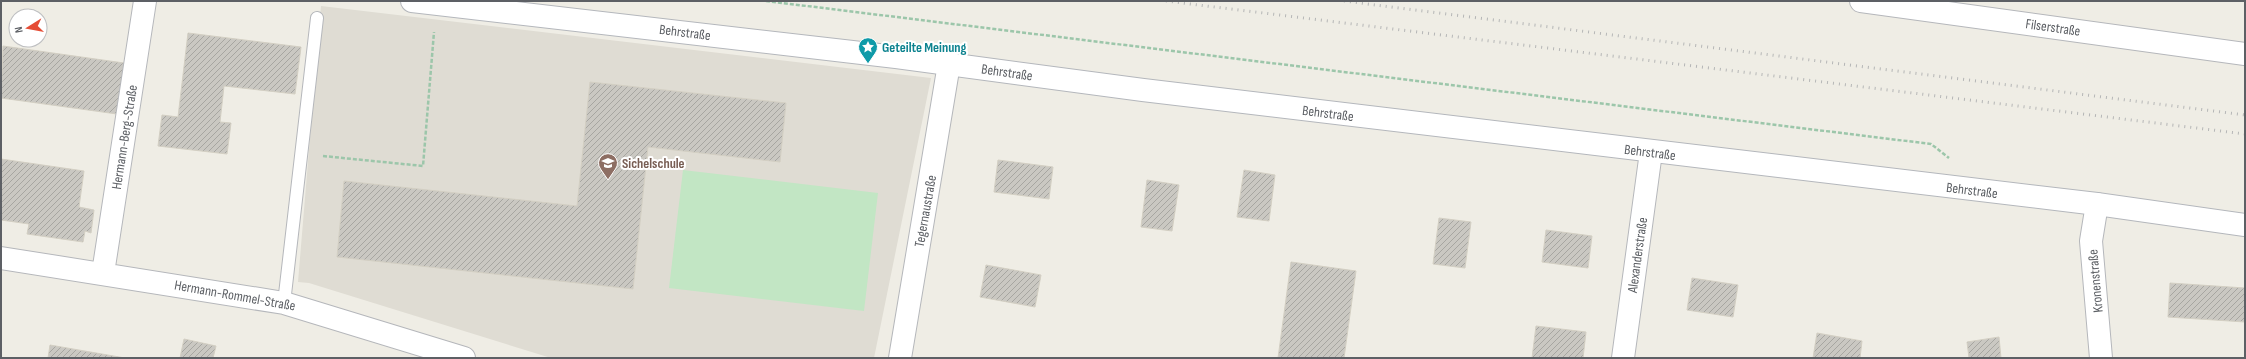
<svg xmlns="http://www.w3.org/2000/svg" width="2246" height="359" viewBox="0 0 2246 359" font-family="'Sofia Sans Condensed',sans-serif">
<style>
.education{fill:#dfdcd3}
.pitch{fill:#c2e6c4}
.building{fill:url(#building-hatch);stroke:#d3cfc3}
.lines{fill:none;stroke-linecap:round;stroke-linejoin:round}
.lane-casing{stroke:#b5b7bb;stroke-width:14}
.street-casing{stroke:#b5b7bb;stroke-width:24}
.secondary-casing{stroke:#b4b7bc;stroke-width:24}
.path{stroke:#9cc6aa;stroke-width:2.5;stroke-dasharray:4 2;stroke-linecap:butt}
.lane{stroke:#fff;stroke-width:12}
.street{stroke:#fff;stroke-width:22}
.secondary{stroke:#fff;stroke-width:22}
.rail{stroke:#b5b6b6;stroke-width:3;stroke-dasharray:1 5;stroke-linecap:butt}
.labels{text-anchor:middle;stroke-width:4;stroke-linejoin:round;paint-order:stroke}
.street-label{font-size:14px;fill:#5d6065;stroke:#fff}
.culture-label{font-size:14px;font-weight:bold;fill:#0d838f;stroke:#fff;text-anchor:start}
.education-label{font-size:14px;font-weight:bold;fill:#785e54;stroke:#fff;text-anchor:start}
</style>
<defs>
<pattern id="building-hatch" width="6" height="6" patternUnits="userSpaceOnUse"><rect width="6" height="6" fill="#cac8c2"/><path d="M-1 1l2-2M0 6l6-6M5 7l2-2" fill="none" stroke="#a7a6a1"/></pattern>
</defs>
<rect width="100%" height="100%" fill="#efede5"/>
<path class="education" d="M321,6l610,72 -57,280h-323l-242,-75 -11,-1z"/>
<path class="pitch" d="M683,170l195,23 -14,118 -195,-23z"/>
<path class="building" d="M188,33l113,14 -6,47 -71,-8 -4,36 11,1 -4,31 -69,-8 4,-31 16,2z
M3,46l121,17 -7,51 -116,-16z
M590,82l196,21 -6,59 -132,-15 -15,142 -296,-32 7,-76 233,25z
M1,159l83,12 -5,36 15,3 -3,23 -6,-2 -2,11 -56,-8 2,-10 -28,-4z
M998,160l55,7 -4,32 -55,-7z
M1244,170l31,5 -6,46 -32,-4z
M1147,180l32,5 -7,46 -31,-4z
M1439,218l32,4 -6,46 -32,-4z
M1546,230l46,6 -4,32 -46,-6z
M1291,262l65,9 -12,87h-66z
M986,265l55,10 -6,32 -55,-10z
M1692,278l46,7 -5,32 -46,-7z
M2170,283l75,5v34l-77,-5z
M1536,326l50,6 -3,26h-51z
M1817,333l45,8 -2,17h-47z
M1999,337l2,21h-32l-2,-16z
M184,339l32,7 -3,12h-33z
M50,345l75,13h-77z"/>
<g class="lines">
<g class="lane-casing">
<path id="lane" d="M284,303l33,-285"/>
</g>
<g class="street-casing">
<path id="street" d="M1861,1l384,53
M2097,204l-6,37 10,117
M1,258l283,45 180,55
M103,273l42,-272
M900,358l49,-294
M1623,358l28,-206"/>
</g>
<g class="secondary-casing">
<path id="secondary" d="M412,1l484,56 247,33 954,114 148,21"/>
</g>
<path class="path" d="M766,1l1165,143 18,14
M323,156l100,10 11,-134"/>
<use href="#lane" class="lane"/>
<use href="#street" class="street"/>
<use href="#secondary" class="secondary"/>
<path class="rail" d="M1166,1l1079,133
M1344,1l901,114"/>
</g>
<defs>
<g id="sight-pin" transform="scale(1)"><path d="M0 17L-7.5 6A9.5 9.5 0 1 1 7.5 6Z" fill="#0f9aa8" stroke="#fff"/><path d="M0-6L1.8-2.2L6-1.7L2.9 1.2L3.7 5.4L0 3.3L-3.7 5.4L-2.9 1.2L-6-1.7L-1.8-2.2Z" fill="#fff"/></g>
<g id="school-pin" transform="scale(1)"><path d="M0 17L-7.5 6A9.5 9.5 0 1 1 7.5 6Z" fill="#8d6e63" stroke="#fff"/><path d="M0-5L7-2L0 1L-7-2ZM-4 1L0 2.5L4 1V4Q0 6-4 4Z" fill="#fff"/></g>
</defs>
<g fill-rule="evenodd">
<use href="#sight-pin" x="868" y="47"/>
<use href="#school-pin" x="608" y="163"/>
</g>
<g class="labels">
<g class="street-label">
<text transform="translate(2053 27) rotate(8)" y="5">Filserstraße</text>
<text transform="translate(685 32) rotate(7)" y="5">Behrstraße</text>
<text transform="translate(1007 72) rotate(8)" y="5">Behrstraße</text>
<text transform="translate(1328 113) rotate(7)" y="5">Behrstraße</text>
<text transform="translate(124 137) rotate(-81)" y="5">Hermann-Berg-Straße</text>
<text transform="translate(1650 152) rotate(7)" y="5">Behrstraße</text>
<text transform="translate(1972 190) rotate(7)" y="5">Behrstraße</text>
<text transform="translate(925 211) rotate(-80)" y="5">Tegernaustraße</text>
<text transform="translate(1637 255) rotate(-82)" y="5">Alexanderstraße</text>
<text transform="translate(2095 281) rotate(-95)" y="5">Kronenstraße</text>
<text transform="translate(235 295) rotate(10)" y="5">Hermann-Rommel-Straße</text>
</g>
<g class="culture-label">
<text x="882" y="52">Geteilte Meinung</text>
</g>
<g class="education-label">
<text x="622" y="168">Sichelschule</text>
</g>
</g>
<rect width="2246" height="359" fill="none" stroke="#5d6065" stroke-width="4"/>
<g transform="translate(28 28) rotate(259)"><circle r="19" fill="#ffffff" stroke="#bebfc1"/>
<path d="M0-3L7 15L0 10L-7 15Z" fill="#e54c35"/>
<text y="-6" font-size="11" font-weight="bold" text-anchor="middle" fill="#5d6065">N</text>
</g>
</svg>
